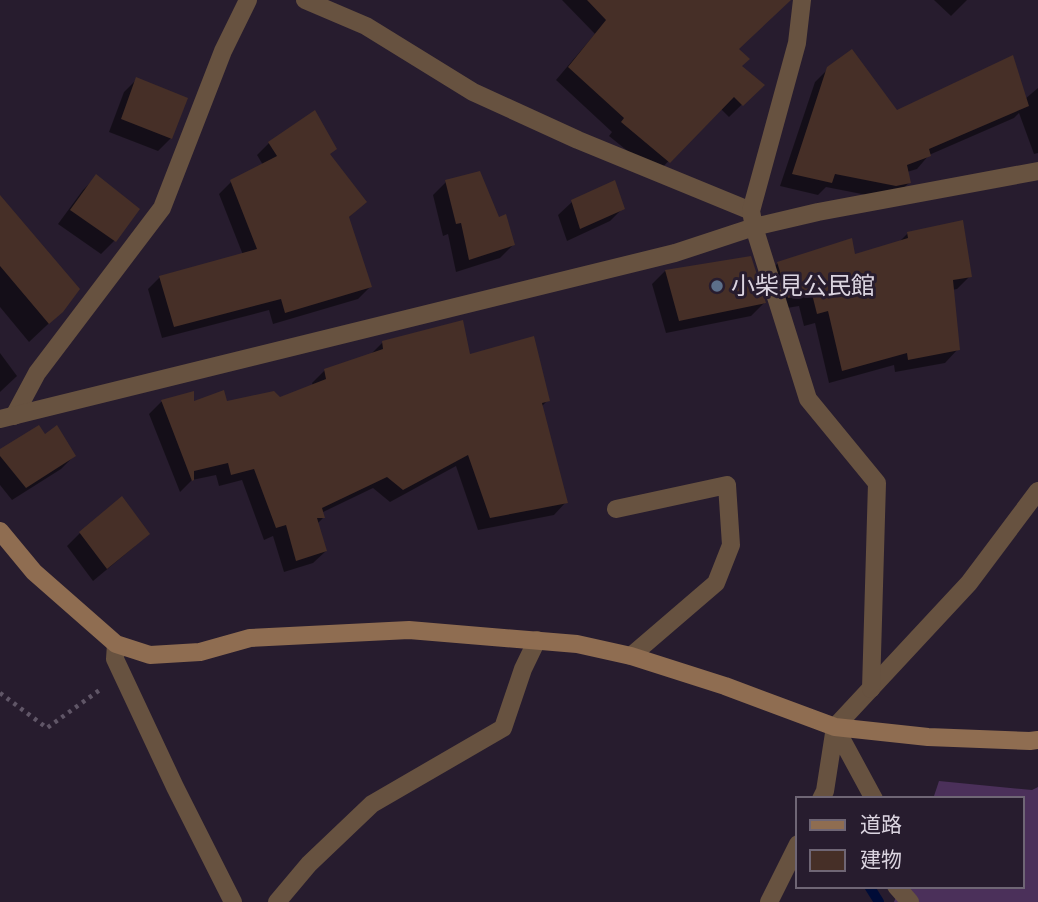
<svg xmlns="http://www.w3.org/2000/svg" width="1038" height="902" viewBox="0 0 1038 902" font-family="Spectral,'Noto Sans JP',serif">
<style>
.green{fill:#4b305a}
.shadow{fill:#0007}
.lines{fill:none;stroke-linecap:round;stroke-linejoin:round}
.stream{stroke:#000c37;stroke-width:10}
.building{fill:#462f27}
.path{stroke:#605667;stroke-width:4.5;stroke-dasharray:3.5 5;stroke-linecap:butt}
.lane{stroke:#675240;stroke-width:18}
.street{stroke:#675240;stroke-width:18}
.secondary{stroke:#8f6d51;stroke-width:18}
.service-dot{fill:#5c6f8a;stroke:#271c2e;stroke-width:2.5}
.labels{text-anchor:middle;stroke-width:6;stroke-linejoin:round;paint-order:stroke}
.poi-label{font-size:24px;fill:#dbd4e0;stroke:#271c2e;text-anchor:start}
</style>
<rect width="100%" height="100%" fill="#271c2e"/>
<path class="green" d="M939,781l93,9 6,-3v115h-144l6,-16h122v-87h-89z"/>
<path class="shadow" d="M562,0h224l-49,49 3,18 22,18 -33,32 -9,-9 -64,66 -47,-38 3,-4 -56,-52 39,-46z
M934,0h33l-16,16z
M828,69l68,43 129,-13 13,-11v65l-4,1 -15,-41 -5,5 -85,37 -12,14 -10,3 2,11 -13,12 -14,3 -56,-11 -8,8 -38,-9 35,-104z
M137,79l34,59 -13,13 -49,-19 15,-40z
M269,143l59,12 37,47 -18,17 23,68 -12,12 -85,25 -4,-14 -107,28 -14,-49 12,-12 83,-22 -24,-61 12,-12 32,-17 -6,-10z
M96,177l42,32 -24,32 -13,13 -43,-30 25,-34z
M446,182l52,37 15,26 -13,13 -44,14 -8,-38 -5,2 -10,-41z
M0,197l62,114 -33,31 -29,-35z
M572,202l51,6 -13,13 -43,20 -9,-26z
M908,233l62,43 -13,13 -5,1 6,59 -13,14 -50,9 -1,-7 -65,18 -14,-60 -11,3 -5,-20 -24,4 -10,-34 13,-13 76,-7 45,-14z
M665,271l99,32 -13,13 -85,17 -14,-49z
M382,343l87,13 79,44 -7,7 25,95 -12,13 -76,15 -22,-64 -66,36 -17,-14 -52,25 2,5 -6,6 9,27 -13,12 -29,9 -11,-36 -9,4 -22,-60 -23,6 -3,-11 -24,5 -12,12 -31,-78 12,-12 31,-9v10l88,-4 33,-13 -1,-3 13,-13 45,-15z
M0,353l17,23 -17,16z
M45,436l29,20 -13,13 -49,31 -12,-15v-34z
M80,533l55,13 -42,35 -26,-35z"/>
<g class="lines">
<path class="stream" d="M869,886l10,16"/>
</g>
<path class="building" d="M587,0h204l-52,49 11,10 -8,7 23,19 -22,21 -9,-9 -64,66 -49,-41 3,-4 -56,-51 38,-47z
M852,49l45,61 116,-55 16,51 -100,43 2,7 -24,9 4,18 -15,3 -61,-12 -3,9 -40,-9 35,-107z
M136,77l52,21 -16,41 -51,-20z
M315,110l22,39 -7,5 37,48 -18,15 23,70 -87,26 -4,-14 -107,28 -15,-51 98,-27 -27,-69 47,-24 -9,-14z
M480,171l19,46 7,-3 9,31 -46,15 -8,-37 -5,1 -11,-44z
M96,174l44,35 -24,33 -46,-32z
M615,180l10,29 -45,20 -9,-29z
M0,195l80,94 -17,23 -14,12 -49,-58z
M963,220l9,57 -19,3 7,70 -52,10 -1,-7 -65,18 -14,-60 -11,3 -5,-20 -24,4 -11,-36 75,-24 3,16 53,-16 -1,-6z
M751,256l15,47 -87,18 -14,-51z
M463,320l7,34 64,-18 16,65 -8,2 26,100 -78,15 -22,-63 -65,35 -16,-13 -65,31 3,10h-8l10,33 -31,10 -10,-36 -10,3 -22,-59 -23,6 -3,-12 -34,8v9l-2,1 -31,-81 33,-9v10l30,-11 3,11 47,-10 6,6 46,-18 -2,-10 59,-20 -1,-8z
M39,425l6,9 12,-9 19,31 -50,32 -26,-32v-7z
M122,496l28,38 -43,35 -28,-37z"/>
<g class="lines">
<path class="path" d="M0,693l47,35 54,-39"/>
<path class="lane" d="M305,0l61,26 107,66 105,48 173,71
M14,416l23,-43 125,-165 61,-157 25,-51
M835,727l134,-144 69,-92"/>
<path class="street" d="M802,0l-5,43 -46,168 3,16 54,172 69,84 -6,206
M0,419l675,-166 79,-26 64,-15 220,-41
M616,509l111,-24 4,60 -15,38 -85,73
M116,644l-1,15 60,128 58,115
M835,727l39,72
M821,799l4,-8 10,-64
M896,886l14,16
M277,902l32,-38 63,-60 131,-76 20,-59 14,-29
M769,902l29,-58"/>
<path class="secondary" d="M0,531l34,41 82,72 34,11 50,-3 50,-14 159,-8 168,14 54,12 94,30 110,41 93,10 102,4 8,-1"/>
</g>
<circle class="service-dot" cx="717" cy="286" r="7"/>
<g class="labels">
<g class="poi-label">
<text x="731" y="294">小柴見公民館</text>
</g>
</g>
<rect x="796" y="797" width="228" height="91" fill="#271c2e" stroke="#6f6675" stroke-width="2"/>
<rect x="810" y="820" width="35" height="10" fill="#8f6d51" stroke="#6f6675" stroke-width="2"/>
<text x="860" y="832" font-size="21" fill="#dbd4e0">道路</text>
<rect x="810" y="850" width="35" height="21" fill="#462f27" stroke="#6f6675" stroke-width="2"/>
<text x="860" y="867" font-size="21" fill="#dbd4e0">建物</text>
</svg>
